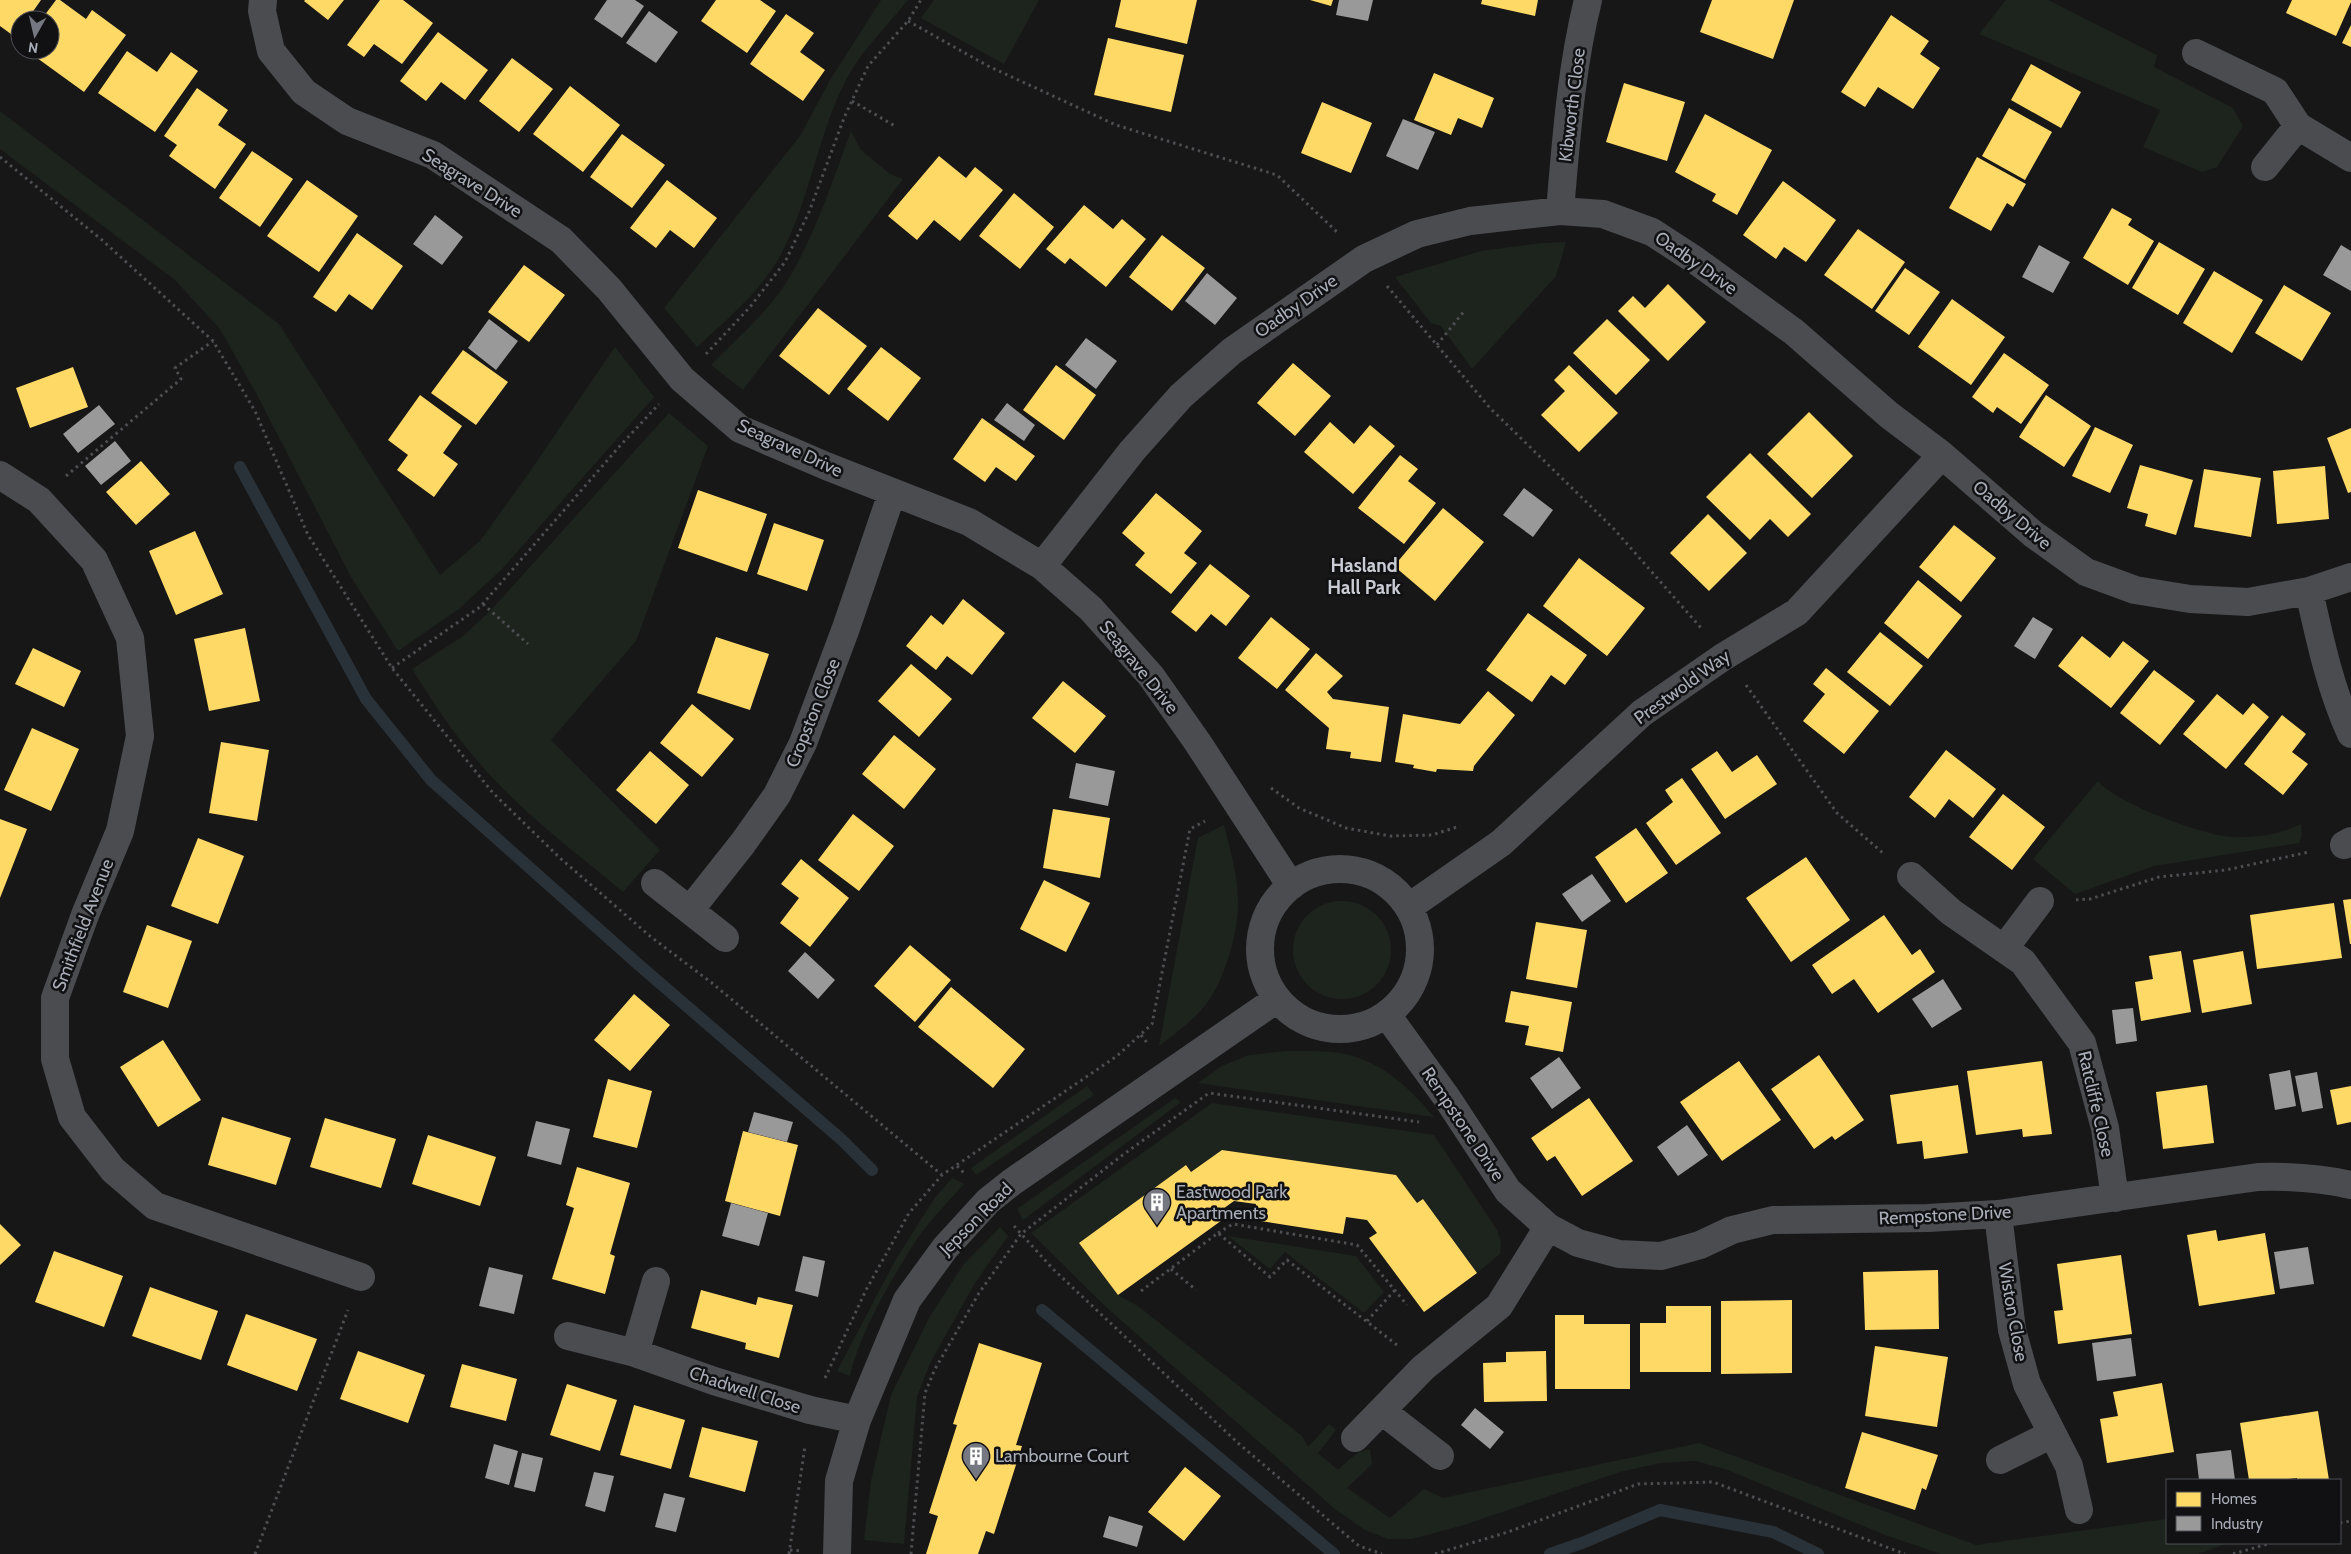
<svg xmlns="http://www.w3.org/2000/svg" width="2351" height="1554" viewBox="0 0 2351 1554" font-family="Cabin,sans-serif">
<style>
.green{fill:#1d241e}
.homes{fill:#ffd966}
.industry{fill:#999}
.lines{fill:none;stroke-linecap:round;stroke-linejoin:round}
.stream{stroke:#2a3239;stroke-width:12}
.path{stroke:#4d4e52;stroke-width:3;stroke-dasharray:2.5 4;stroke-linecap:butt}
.minor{stroke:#4b4c50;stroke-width:28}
.labels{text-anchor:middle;stroke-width:5;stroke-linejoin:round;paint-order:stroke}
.street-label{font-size:18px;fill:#a8adb8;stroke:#111113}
.poi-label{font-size:18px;fill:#a8adb8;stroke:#111113;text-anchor:start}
.neighbourhood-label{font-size:19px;font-weight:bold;fill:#c9ccd4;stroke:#111113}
</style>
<rect width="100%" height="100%" fill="#171717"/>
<path class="green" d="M881,0h27c-20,25 -46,50 -61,78 -30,57 -37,124 -68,180 -20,35 -53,62 -82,89l-33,-39 136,-172 30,-56z
M934,0h105l-35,64 -83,-46z
M2006,0h42l109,55 -3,12 79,41 10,18 -26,41 -15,5 -59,-25 17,-37 -181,-76z
M0,111l279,213 161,251 40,-34 44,-61 91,-133 39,50 -152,172 -43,40 -61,42 -47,-74 -95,-184 -36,-64 -45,-49 -175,-131z
M851,131l9,18 30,25 13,5 -160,211 -32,-25c23,-23 58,-55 75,-82 29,-47 46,-101 65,-152z
M1566,242l-10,34 -84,93 -31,-43 -10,-3 -36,-46 86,-26 61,-8z
M669,413l39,33 -72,195 -85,99 109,110 -37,42c-50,-42 -105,-82 -147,-133 -25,-28 -44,-59 -64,-90l50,-32 29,-27z
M2098,781c17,22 108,56 136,56 23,1 47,-3 67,-13l1,11 -3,8 -145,23 -79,28 -42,-35z
M1224,825c6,25 14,50 14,76 1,29 -13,78 -31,102 -13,17 -31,30 -48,43l39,-208z
M1293 950a49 49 0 1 1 98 0a49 49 0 1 1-98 0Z
M1288,1051c20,0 45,-1 65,5 35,11 58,34 81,61l-236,-34 24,-17 27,-11z
M1087,1086l7,9 -118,80 -5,-7z
M1175,1098l6,4 -158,118 -6,-11z
M1212,1103l222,32 63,95 4,12 -1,12 -23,19 -54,-74 -6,4 -21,-28 -174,-25 -31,22 -5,-7 -107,78 39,52 20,11 164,130 6,11 21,-23 7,6 -18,23 20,17c11,-10 17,-18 32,-21l2,15 -25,24 43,30 34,-29 19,9 256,-55 277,102 191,-26v24h61l-30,11h-257l-56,-19 -160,-66 -30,-8 -35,2 -40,9 -156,53 -52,14h-24l-23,-9 -29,-20 -230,-203 -75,-74z
M952,1178l12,6c-15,17 -32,34 -45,52 -25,38 -59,96 -69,140l-13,-5 59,-112 38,-60z
M1000,1227l8,9 -33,47 -45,80 -13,34 -13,147 -40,-4 7,-59 20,-86 39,-79 34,-52z
M1228,1236l128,20 28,36 -20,21 -79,-61 -15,17z"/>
<path class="homes" d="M0,0h41l-14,20h-7v10l-5,7 -15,-11z
M56,0h4l26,19 6,-9 34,25 -42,57 -58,-42h24v-30h-9z
M305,0h39l-16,20 -24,-19z
M380,0h23l30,23 -31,41 -28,-20 -10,13 -17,-12z
M716,0h44l16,11 -29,42 -46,-32z
M1121,0h76l-10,44 -72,-17z
M1310,0h23l-2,6z
M1482,0h56l-3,16 -54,-12z
M1712,0h82l-21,59 -73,-27z
M2292,0h59v2l-15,34 -50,-23z
M786,14l28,19 -14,19 25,18 -22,31 -53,-37z
M1891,15l38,26 -9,13 20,14 -27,41 -35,-22 -13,20 -24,-15z
M2351,25v22l-9,-4z
M438,32l50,38 -23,30 -24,-18 -15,19 -26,-20z
M1108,38l76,17 -13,57 -77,-17z
M127,51l30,21 14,-20 27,19 -43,61 -57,-39z
M512,58l41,31 -34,43 -40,-31z
M2031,64l50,28 -20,36 -50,-28z
M1434,73l60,25 -12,30 -24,-10 -7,17 -37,-15z
M1624,83l61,19 -18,59 -61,-19z
M570,86l50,39 -37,47 -50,-38z
M197,88l31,22 -10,15 28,19 -31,45 -46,-33 8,-11 -13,-9z
M1322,102l50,21 -21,50 -50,-20z
M2009,108l43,24 -27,48 -43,-24z
M1705,114l67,36 -35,65 -25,-14 4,-7 -41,-22z
M622,134l43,31 -33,43 -42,-31z
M252,151l41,28 -33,48 -41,-29z
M939,156l27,22 9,-11 28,23 -43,51 -26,-21 -17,20 -29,-24z
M1977,157l49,27 -13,23 -6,-4 -16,28 -42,-23z
M307,180l51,36 -39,56 -52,-36z
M667,180l50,38 -23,30 -24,-18 -14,18 -26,-20z
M1783,181l53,39 -30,42 -22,-15 -8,12 -33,-24z
M1014,193l40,34 -34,42 -41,-33z
M1084,205l29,24 9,-10 24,20 -40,48 -36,-29 -5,6 -19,-15z
M2112,208l20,11 -4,6 26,16 -26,44 -45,-27z
M1858,229l47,33 -33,47 -48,-34z
M357,233l46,33 -31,44 -23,-16 -13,18 -23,-15z
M1162,235l43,33 -33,43 -43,-34z
M2159,242l46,27 -27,46 -46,-27z
M524,265l41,30 -36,47 -41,-30z
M1905,268l35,24 -31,43 -34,-24z
M2214,271l49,29 -31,53 -49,-30z
M1668,284l38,38 -38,39 -50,-50 15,-15 12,12z
M2284,285l47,28 -29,48 -47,-28z
M1952,299l53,38 -34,48 -53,-38z
M818,308l49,38 -38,49 -50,-39z
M1607,319l43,41 -34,35 -43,-42z
M881,347l40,31 -33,43 -41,-32z
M463,350l45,32 -32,43 -45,-32z
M2004,353l45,32 -28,39 -24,-17 -4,6 -21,-16z
M1293,363l38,33 -36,40 -38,-33z
M1056,365l40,30 -32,45 -41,-30z
M1569,365l49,48 -39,39 -38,-37 24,-24 -11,-11z
M73,367l15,40 -58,21 -14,-40z
M420,395l42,31 -19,27 15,11 -24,33 -37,-27 11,-15 -20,-15z
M2046,395l45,31 -27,41 -45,-30z
M1809,412l44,44 -41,42 -45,-44z
M982,418l53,38 -19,25 -20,-14 -11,15 -32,-23z
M1330,422l24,22 16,-19 25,21 -42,48 -49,-42z
M2095,427l38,18 -23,48 -38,-17z
M2351,428v64l-3,1 -21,-55z
M1750,453l61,61 -23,23 -18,-18 -20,21 -44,-43z
M1400,455l18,14 -10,12 28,22 -32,41 -46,-36z
M141,461l29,33 -34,31 -30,-33z
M2140,465l53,15 -17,55 -31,-9 3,-12 -21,-6z
M2325,466l4,53 -52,5 -4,-53z
M2204,469l57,9 -10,59 -57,-10z
M698,490l69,24 -20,58 -69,-24z
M1156,493l46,38 -18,22 13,10 -26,31 -36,-29 10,-12 -23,-20z
M1443,508l41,34 -49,59 -41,-35z
M1708,514l39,39 -38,38 -39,-38z
M774,523l50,17 -17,51 -50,-17z
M1954,525l42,33 -35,44 -42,-35z
M195,531l28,63 -47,21 -27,-64z
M1579,558l66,50 -38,48 -64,-50z
M1210,564l40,32 -24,30 -15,-12 -15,18 -25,-20z
M1918,580l44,36 -34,43 -44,-36z
M963,599l42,34 -33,42 -25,-19 -11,14 -30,-24 25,-31 12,10z
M1528,613l59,42 -22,30 -14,-10 -19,27 -46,-32z
M1271,617l39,32 -33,40 -39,-31z
M245,628l15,73 -51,10 -15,-72z
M1880,632l43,34 -33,40 -43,-34z
M2082,636l28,22 13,-17 26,20 -38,47 -53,-42z
M716,637l53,17 -19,56 -53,-17z
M33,648l48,23 -17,36 -49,-23z
M1316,653l27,23 -16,16 6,7 56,8 -8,55 -31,-4 1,-6 -25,-3 3,-21 -44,-38z
M911,664l41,35 -33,38 -41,-36z
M1826,668l53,43 -35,43 -41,-33 22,-27 -12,-10z
M2154,670l41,31 -35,44 -40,-32z
M1063,681l43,35 -31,37 -43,-35z
M1488,691l27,24 -41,51 -1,5 -36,-2 -1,3 -23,-4 1,-3 -19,-3 8,-48 57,10z
M2217,694l26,21 10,-12 16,14 -43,52 -43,-35z
M692,704l42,35 -32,38 -42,-34z
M2282,715l24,19 -14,18 16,12 -25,31 -39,-31z
M32,728l47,21 -28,62 -47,-21z
M894,735l42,34 -32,40 -42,-35z
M221,742l48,8 -12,71 -48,-8z
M1946,750l50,39 -23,29 -24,-19 -14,19 -26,-21z
M650,751l39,34 -33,39 -40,-34z
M1717,751l15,21 25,-17 20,29 -52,35 -34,-50z
M1682,778l39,55 -45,32 -30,-42 27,-21 -8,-12z
M2003,794l42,33 -33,43 -43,-33z
M1053,809l57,9 -10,60 -57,-10z
M853,814l41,32 -35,45 -41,-31z
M0,819l27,10 -27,69z
M1636,828l32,45 -42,30 -31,-46z
M198,838l46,18 -26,68 -47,-18z
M1806,857l44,63 -59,42 -45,-64z
M801,859l48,39 -39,49 -30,-24 19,-25 -18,-14z
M1044,880l46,23 -24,49 -46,-23z
M2351,899v45h-1l-7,-44z
M2334,903l8,55 -85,11 -7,-54z
M1884,915l28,40 8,-6 15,23 -57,41 -24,-34 -22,15 -20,-29z
M1536,922l51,8 -10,58 -51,-9z
M147,925l45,16 -24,67 -45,-16z
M910,945l41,35 -36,42 -41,-36z
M2181,951l10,61 -50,9 -6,-39 18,-3 -4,-23z
M2243,951l9,53 -50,9 -9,-53z
M951,987l74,62 -32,39 -75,-61z
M1511,991l61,11 -9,50 -38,-7 4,-19 -24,-4z
M634,994l36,31 -40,46 -36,-31z
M163,1040l38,60 -43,27 -38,-60z
M1819,1055l45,65 -29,20 -3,-4 -18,13 -43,-60z
M1739,1061l42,59 -59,41 -42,-59z
M2042,1061l10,73 -29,3 -1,-8 -46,6 -9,-64z
M608,1079l44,12 -15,57 -44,-11z
M1958,1085l10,68 -44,6 -2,-18 -25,3 -7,-49z
M2207,1085l7,58 -51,6 -7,-57z
M2351,1086v36l-14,3 -7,-35z
M1589,1098l44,63 -51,35 -27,-40 -8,5 -16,-23z
M222,1117l69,21 -15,47 -68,-20z
M325,1118l71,21 -15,49 -71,-21z
M743,1131l55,14 -18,71 -55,-15z
M428,1135l68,22 -16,49 -68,-22z
M1222,1150l174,25 21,28 6,-4 54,74 -53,39 -55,-74 8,-5 -10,-13 -21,-3 -3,17 -89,-14 2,-16 -22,-3 -14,10 5,7 -107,77 -39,-52 107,-78 5,7z
M577,1167l53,16 -20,71 5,2 -10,38 -53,-15 22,-71 -8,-3z
M0,1224l21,21 -21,20z
M2216,1230l2,11 47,-8 10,61 -76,12 -12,-71z
M54,1251l69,25 -19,51 -69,-25z
M2121,1255l11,79 -74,10 -4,-33 9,-1 -6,-46z
M1938,1270l1,59 -74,1 -2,-58z
M150,1287l68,24 -17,49 -69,-24z
M701,1290l55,15 2,-8 35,8 -14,53 -34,-9 1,-6 -55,-15z
M1792,1300v73l-71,1v-73z
M1666,1306h45v66h-71v-49h26z
M246,1314l71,25 -20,52 -70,-26z
M1555,1315h29v9h46v65h-75z
M979,1343l63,20 -26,82 6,1 -28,88 -8,-3 -8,23h-52l12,-38 -9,-3 28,-88 -4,-1z
M1875,1346l73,11 -11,70 -72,-11z
M358,1351l67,24 -17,48 -68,-24z
M1546,1351l1,50 -63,1 -1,-39 23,-1v-10z
M462,1364l55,15 -11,42 -56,-14z
M2162,1383l12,69 -67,11 -7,-44 18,-3 -5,-24z
M567,1384l50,16 -17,51 -50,-16z
M634,1405l51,15 -14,49 -51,-14z
M2318,1411l11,69h-32v-2l-18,2h-30l-9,-57z
M702,1427l56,14 -13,51 -56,-15z
M1862,1432l76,23 -12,35 -4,-2 -7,22 -70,-22z
M1185,1467l36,29 -37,45 -36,-29z"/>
<path class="industry" d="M607,0h28l9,6 -22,32 -28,-19z
M1339,0h34l-5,21 -32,-6z
M649,11l29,21 -22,31 -30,-20z
M1403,119l32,13 -17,38 -32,-14z
M435,215l28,22 -21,28 -29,-21z
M2039,245l31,17 -17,31 -31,-16z
M2341,245l10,6v40l-28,-16z
M1207,273l30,25 -22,27 -30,-24z
M489,319l29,22 -22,29 -28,-22z
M1086,338l31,23 -21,28 -31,-24z
M1007,403l28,22 -11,16 -30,-21z
M99,405l16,19 -37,29 -15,-19z
M115,441l16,20 -30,24 -16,-19z
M1524,488l29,22 -20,27 -30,-22z
M2033,617l20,12 -18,30 -21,-13z
M1076,763l39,8 -7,35 -39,-8z
M1592,874l19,27 -29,21 -20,-28z
M805,952l30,28 -17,19 -30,-28z
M1943,979l19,30 -30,19 -20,-29z
M2133,1008l4,33 -21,3 -4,-34z
M1559,1057l22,31 -29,21 -22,-31z
M2290,1070l6,36 -21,4 -6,-36z
M2317,1072l6,36 -21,4 -7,-36z
M754,1112l39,10 -6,20 -39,-10z
M536,1121l34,8 -9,36 -34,-9z
M1687,1125l21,30 -30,21 -21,-29z
M731,1203l37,10 -9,33 -37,-10z
M2308,1247l6,37 -34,5 -6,-37z
M803,1256l22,5 -7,36 -23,-6z
M489,1267l34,8 -9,39 -35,-8z
M2131,1338l5,38 -39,5 -5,-38z
M1475,1408l29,24 -14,17 -29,-24z
M494,1444l24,7 -9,34 -24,-7z
M2231,1450l4,30h-36l-3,-26z
M522,1453l21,5 -8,34 -21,-5z
M594,1472l20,4 -9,36 -20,-6z
M664,1493l21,5 -9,34 -21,-5z
M1109,1516l34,10 -6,21 -34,-10z"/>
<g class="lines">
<path class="stream" d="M240,467l126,232 65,81 208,185 203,175 30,30
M1042,1310l292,244
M1550,1554l32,-11 78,-33 113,22 45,22"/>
<path class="path" d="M908,21l80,45 128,59 161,50 62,59
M852,101l43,25
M0,157l102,83 111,101 42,70 53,124 84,133 101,125 67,65 91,79 61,46 230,192
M1387,286l103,122 124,121 88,100
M1437,345l28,-35
M706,354l44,-47 35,-45 24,-50 35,-94 24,-52 40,-45 13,-21
M66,476l115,-97 -6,-11 38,-27
M483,604l45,40
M392,668l88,-61 138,-159 41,-44
M1746,685l91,128 47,41
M1271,788l28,20 47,20 44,8 42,-1 28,-9
M2076,900l14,-1 69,-22 67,-7 83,-18
M1141,1035l7,9
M957,1166l8,8
M1014,1226l39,43 185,174 121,103 23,8
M1218,1233l15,-9 124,21 50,60
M1171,1269l25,21
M1141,1291l77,-58 52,44 17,-17 110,85
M1367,1321l28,-31
M825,1378l41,-88 43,-77 33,-38 175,-119 35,-32 38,-195 15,-8
M2340,1523l11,-2
M790,1550l12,1
M255,1554l93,-244
M789,1554l16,-108
M911,1554l14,-161 10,-24 44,-76 42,-59 103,-80 85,-61 210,29
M1435,1554l73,-22 130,-48 75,-2 192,72
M2233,1554l38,-11"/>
<path class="minor" d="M263,0l-1,11 9,40 33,41 43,29 86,34 128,85 48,49 73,90 58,50 86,37 143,56 73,44 49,43 60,67 47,67 93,143
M2196,53l79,38 23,35 53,32
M2265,167l33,-41
M1560,211c6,-70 11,-143 28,-211
M0,475l39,25 55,60 36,78 10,98 -20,95 -35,84 -30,83v61l17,58 41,53 42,36 206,71
M1042,566l90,-115 49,-55 51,-45 132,-92 53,-25 53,-13 90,-10 43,3 49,18 43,28 99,72 95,83 53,40 91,79 53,38 49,18 55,9 58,3 61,-11 42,-14
M2309,591c11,49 21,97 42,143
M2344,845l7,-4
M1260 949a80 80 0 1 1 160 0a80 80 0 1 1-160 0Z
M1911,876l40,36 72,50 59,81 23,85 10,70
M655,883l70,55
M1409,907l92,-64 141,-130 81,-56 74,-45 145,-157
M690,910l53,-67 34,-48 26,-52 43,-115 46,-135
M2004,949l36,-48
M1387,1015l60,83 61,93 40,36 30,16 41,11 42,2 39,-11 32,-15 41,-10 155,-2 70,-4 260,-37c32,-1 62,1 93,8
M1998,1214l14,116 15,54 42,82 10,44
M568,1336l67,17 79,28 96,29 47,10
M635,1353l21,-72
M1382,1411l58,45
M1355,1438l68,-70 76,-62 49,-79
M2000,1460l52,-26
M837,1554l2,-73 18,-61 50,-120 38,-52 43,-47 24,-19 265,-183"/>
</g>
<defs>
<g id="building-pin" transform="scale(1.4375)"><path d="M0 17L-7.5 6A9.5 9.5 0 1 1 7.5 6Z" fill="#757880" stroke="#111113"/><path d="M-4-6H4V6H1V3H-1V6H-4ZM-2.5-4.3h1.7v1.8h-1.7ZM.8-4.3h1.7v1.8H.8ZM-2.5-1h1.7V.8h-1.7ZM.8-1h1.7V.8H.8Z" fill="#fff"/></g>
</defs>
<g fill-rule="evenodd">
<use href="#building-pin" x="1157" y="1202"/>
<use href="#building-pin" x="976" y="1456"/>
</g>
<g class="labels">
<g class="street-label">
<text transform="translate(1572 105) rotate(-83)" y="6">Kibworth Close</text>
<text transform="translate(472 183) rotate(32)" y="6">Seagrave Drive</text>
<text transform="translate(1696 263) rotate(35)" y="6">Oadby Drive</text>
<text transform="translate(1296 306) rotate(-35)" y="6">Oadby Drive</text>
<text transform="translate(790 448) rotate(25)" y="6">Seagrave Drive</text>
<text transform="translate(2012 515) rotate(40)" y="6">Oadby Drive</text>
<text transform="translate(1139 667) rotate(51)" y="6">Seagrave Drive</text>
<text transform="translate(1682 687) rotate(-36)" y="6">Prestwold Way</text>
<text transform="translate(813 713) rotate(-68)" y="6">Cropston Close</text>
<text transform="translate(83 925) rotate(-69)" y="6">Smithfield Avenue</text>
<text transform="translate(2096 1104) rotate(77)" y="6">Ratcliffe Close</text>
<text transform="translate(1463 1124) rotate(56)" y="6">Rempstone Drive</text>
<text transform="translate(1945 1215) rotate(-3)" y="6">Rempstone Drive</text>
<text transform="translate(976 1219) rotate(-45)" y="6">Jepson Road</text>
<text transform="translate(2013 1312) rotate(80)" y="6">Wiston Close</text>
<text transform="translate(745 1390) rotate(18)" y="6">Chadwell Close</text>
</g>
<g class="poi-label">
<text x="1176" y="1198">Eastwood Park<tspan x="1176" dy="21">Apartments</tspan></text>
<text x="995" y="1462">Lambourne Court</text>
</g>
<g class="neighbourhood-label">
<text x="1364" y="572">Hasland<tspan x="1364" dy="22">Hall Park</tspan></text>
</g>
</g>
<rect x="2166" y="1479" width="175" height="65" fill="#111113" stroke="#4d4f55"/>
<rect x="2176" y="1492" width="25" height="15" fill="#ffd966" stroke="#4d4f55"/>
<text x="2211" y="1504" font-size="15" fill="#a8adb8">Homes</text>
<rect x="2176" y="1516" width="25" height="15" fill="#999999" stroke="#4d4f55"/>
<text x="2211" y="1529" font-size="15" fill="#a8adb8">Industry</text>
<g transform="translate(35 35) rotate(188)"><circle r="24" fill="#111113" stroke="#4d4f55"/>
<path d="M0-4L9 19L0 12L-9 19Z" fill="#757880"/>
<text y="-8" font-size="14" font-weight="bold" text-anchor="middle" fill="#a8adb8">N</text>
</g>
</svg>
